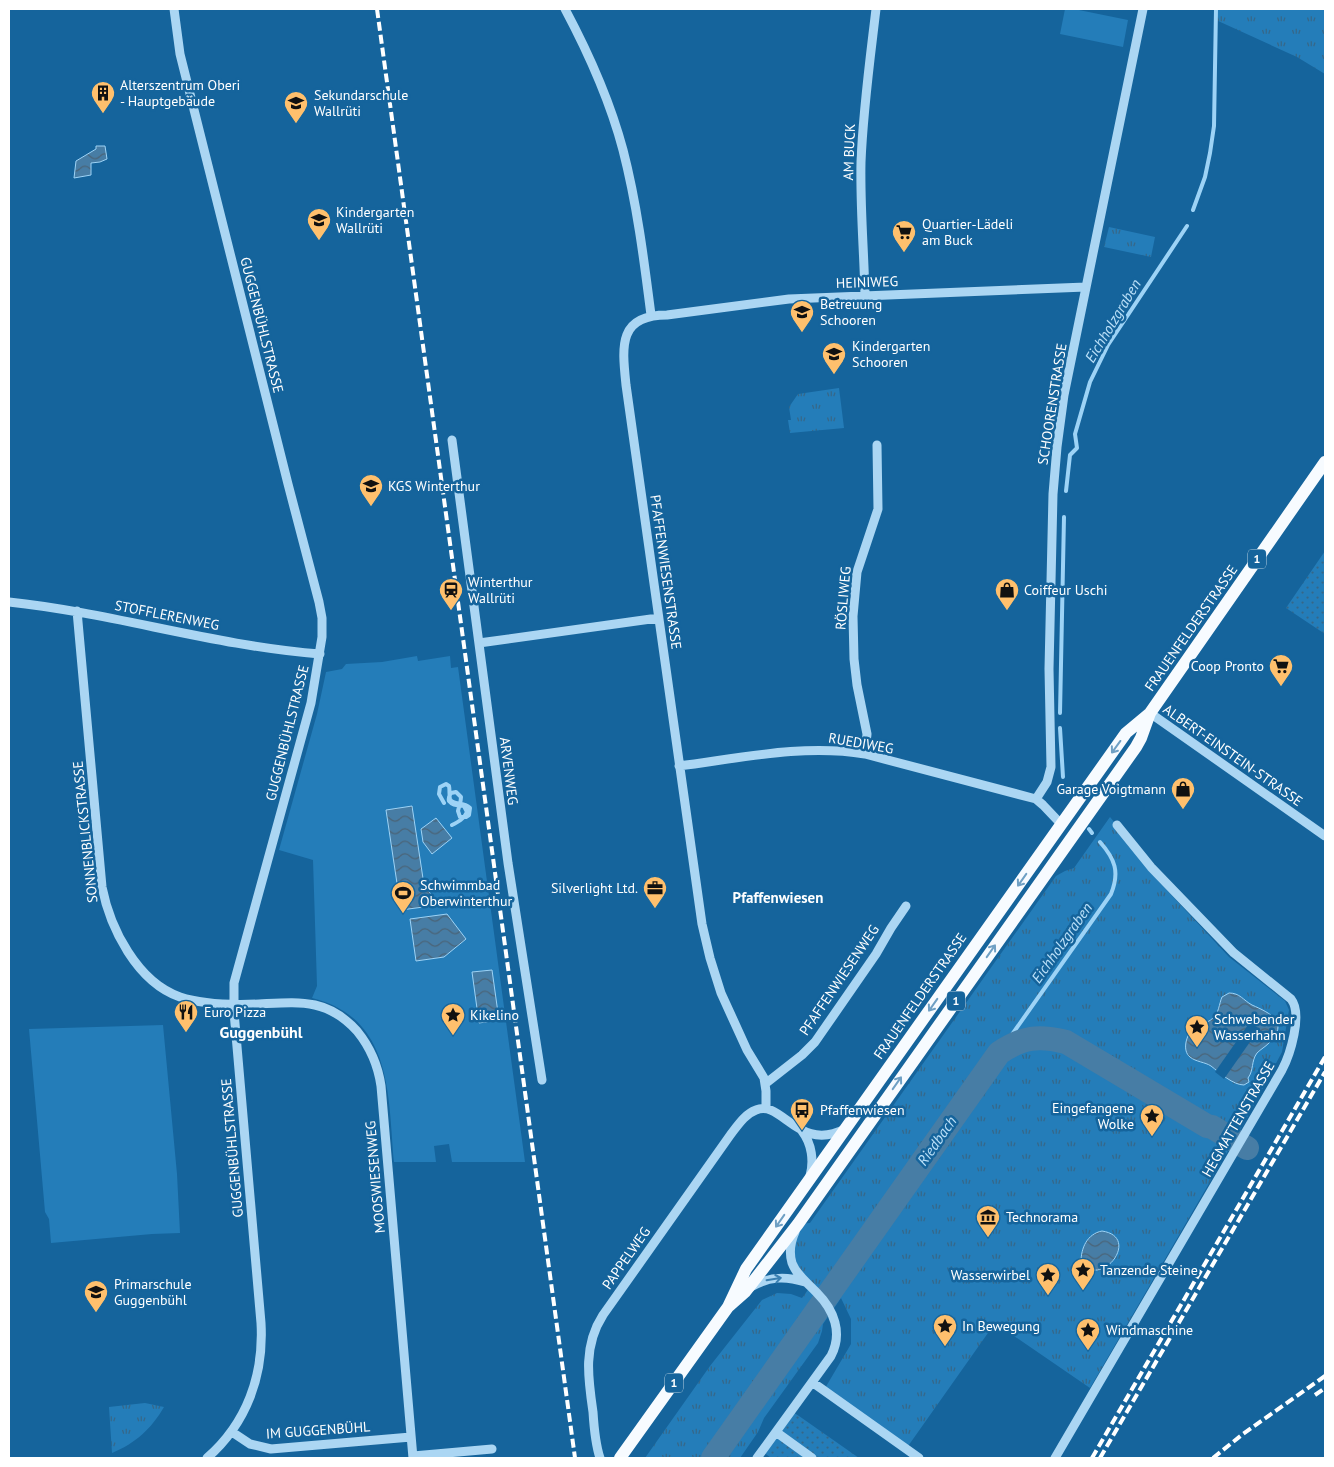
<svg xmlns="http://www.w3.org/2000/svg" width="1334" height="1467" viewBox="0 0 1334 1467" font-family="'PT Sans',sans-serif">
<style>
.grass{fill:url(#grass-dots)}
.park{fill:url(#park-tufts)}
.pitch{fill:#247db9}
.water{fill:url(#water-waves);stroke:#9dd3f6}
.pier{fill:#15649c}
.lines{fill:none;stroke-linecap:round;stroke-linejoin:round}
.stream{stroke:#9dd3f6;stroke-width:4}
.river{stroke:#477da5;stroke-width:24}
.minor{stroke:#abd6f3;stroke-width:9}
.major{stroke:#f7fbff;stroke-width:12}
.rail{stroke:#fff;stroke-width:4;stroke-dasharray:9 4;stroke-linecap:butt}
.oneway{stroke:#6fa0c4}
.oneway2{stroke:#3a80b2}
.labels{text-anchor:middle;stroke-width:5;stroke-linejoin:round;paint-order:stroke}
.shield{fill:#15649c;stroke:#b9d0e1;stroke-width:1}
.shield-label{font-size:12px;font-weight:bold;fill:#fff}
.poi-label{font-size:14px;fill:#fff;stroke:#15649c;text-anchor:start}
.street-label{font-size:14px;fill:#fff;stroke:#15649c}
.water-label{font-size:15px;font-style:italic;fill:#bce1f9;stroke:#15649c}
.neighbourhood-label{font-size:15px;font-weight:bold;fill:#fff;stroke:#15649c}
.quarter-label{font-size:16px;font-weight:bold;fill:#fff;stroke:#15649c}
</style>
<defs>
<pattern id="grass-dots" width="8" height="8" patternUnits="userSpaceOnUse" patternTransform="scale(1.25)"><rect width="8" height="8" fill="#247db9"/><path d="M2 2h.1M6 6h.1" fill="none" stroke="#366788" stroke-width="1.8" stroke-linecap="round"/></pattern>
<pattern id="park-tufts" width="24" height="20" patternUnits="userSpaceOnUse" patternTransform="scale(1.25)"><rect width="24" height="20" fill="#247db9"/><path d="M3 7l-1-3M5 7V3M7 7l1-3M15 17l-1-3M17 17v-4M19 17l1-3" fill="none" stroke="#366788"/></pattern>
<pattern id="water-waves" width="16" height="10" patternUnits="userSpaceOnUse" patternTransform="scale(1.25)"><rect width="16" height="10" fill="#477da5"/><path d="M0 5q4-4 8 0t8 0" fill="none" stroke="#4a6478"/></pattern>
</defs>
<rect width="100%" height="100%" fill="#15649c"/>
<path class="grass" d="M1325,551v83l-39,-26z
M791,1411l8,5 60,42h-88l-9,-7z"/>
<path class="park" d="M1216,9h109v65l-28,-17 -81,-37z
M1109,227l46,10 -4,20 -47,-10z
M839,388l5,40 -54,5 -2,-13h3l-2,-13 9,-13z
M1110,817l41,50 -2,4 80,86 56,44 4,9 -7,42 -39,73 -153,263 -95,-65 -89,126 -82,-59 27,-46v-25l-10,-21 -18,26 -1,7 -4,12 -54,75 -6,14 -18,26h-95l65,-92 52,-66 15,-7 14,1 11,4 8,-11 -18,-26 6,-37 12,-1 246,-347 9,-5 9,-3z
M145,1403l19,4c-13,22 -28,36 -52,46l-3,-46z"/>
<path class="pitch" d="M1065,9h9l54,11 -5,27 -63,-13z
M417,656l1,5 32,-5 1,12 7,-1 67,495h-73l-3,-18 -15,2 2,16h-42c-6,-66 -1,-144 -82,-164l5,-12 -4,-126 -34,-10 38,-136 9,-42 16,-3 4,-5 36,-2z
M163,1025l14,149 3,59 -28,1 -101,9 -2,-24 -4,-7 -16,-183z"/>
<path class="water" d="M96,146h9l2,13 -7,3 -9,1v12l-17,3 2,-17 20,-12z
M412,806l12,79 12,16 -5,5 -30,4 -15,-100z
M436,818l16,20 -20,16 -9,-12 -2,-13z
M447,914l19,25 -22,18 -28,4 -6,-42z
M492,970l7,50 -20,3 -7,-51z
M1229,993c11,0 14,7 23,12 18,8 38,17 17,38 -4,4 -8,6 -12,10 -6,8 -3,17 -9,25l1,4 -5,3c-11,0 -24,-12 -33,-19 -6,-4 -15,-4 -21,-9 -8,-6 -4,-22 3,-28 5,-5 14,-5 20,-11 6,-5 6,-14 9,-21z
M1102,1231c40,6 -1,59 -21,31 0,-14 6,-28 21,-31z"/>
<path class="pier" d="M1250,1022l9,7 -35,50 -9,-7z"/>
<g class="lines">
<path class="stream" d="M1193,210l12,-33 5,-24 4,-27 2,-117
M1066,491l4,-36 7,-7 -2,-14 15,-52 18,-37 79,-119
M1060,713l4,-196
M1060,728l3,49
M444,803l-5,-9 1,-7 6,-3 3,2c1,4 0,10 1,13 3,7 13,2 20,9l-1,7 -3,2h-6l-2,-6c1,-5 3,-9 3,-14l-5,-5 -5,1c-2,3 -3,5 -2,8 4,5 9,4 15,5l3,6c-3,7 -9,10 -15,13
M1089,829l3,4
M999,1053l112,-159c9,-22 4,-35 -11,-52"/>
<path class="river" d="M713,1458l286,-405c24,-16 39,-18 67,-11l141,84 5,1 35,21"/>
<path class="minor" d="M174,9l6,45 108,430 31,118 3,16v19l-11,66 -77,280v29l27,311c3,52 -14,100 -54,135
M565,9c24,45 45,92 58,141 14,54 21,110 28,165
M865,296c-1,-45 -5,-89 -4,-134 2,-52 9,-102 15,-153
M452,440l56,423 34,217
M9,602c104,11 206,44 311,52
M77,611l25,276c8,41 35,95 78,110 24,8 54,8 79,7 40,-2 68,-6 98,27 13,16 21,34 24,55l32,372
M479,643l179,-25
M1150,713l175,123
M865,754l2,-20 -10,-49 -3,-26 -1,-43 4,-44 21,-63 -1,-64
M679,766c62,-8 124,-22 186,-12l171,45
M1061,824l-18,-19 -7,-6 11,-17 4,-15 -2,-98 4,-175 4,-47 7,-52 79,-386
M765,1084l37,-29 13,-13 61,-88 15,-26 15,-22
M766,1108v-17l-2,-13 -17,-28 -26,-57 -11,-35 -8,-34 -76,-539c-4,-39 -8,-70 41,-70l122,-16 297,-12
M802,1131c10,13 12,30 8,45
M751,1287c18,-11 35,-11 54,-5
M812,1382l107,76
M232,1432l18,12 21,5 140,-12
M776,1432l36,26
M413,1456l79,-7
M600,1458c-5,-15 -6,-30 -7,-46 -5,-34 -10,-66 10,-97l128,-181c7,-9 14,-20 25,-24 26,-11 42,43 89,19
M757,1458l74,-102c12,-23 3,-46 -14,-63 -9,-10 -20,-17 -25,-30 -3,-10 -1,-22 3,-31
M1055,1458l227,-388c8,-15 21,-56 9,-71l-57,-46 -83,-86 -34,-42"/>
<path class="major" d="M728,1307l17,-15 53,-68 338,-477 5,-9 9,-25 175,-251
M620,1458l108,-151 18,-38 380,-536 24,-20"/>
<path class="rail" d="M377,9l198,1449
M1315,1395l10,-7
M1092,1458l233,-401
M1100,1458l225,-386
M1213,1458l30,-24 82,-58"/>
</g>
<defs><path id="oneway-shaft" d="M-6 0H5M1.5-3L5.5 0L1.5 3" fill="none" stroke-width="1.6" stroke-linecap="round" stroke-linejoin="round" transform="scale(1.25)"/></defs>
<g class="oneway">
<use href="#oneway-shaft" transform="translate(1116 747) rotate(126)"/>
<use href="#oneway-shaft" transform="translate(1022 880) rotate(125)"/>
<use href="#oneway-shaft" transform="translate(991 951) rotate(-55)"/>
<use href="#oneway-shaft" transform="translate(933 1005) rotate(125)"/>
<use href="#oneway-shaft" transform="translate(897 1083) rotate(-55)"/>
<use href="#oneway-shaft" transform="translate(780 1221) rotate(125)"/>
</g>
<use class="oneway2" href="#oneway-shaft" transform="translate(774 1279) rotate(-9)"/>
<defs>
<g id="building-pin" transform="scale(1.25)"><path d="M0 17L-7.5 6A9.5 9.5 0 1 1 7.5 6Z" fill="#ffc06d" stroke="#15649c"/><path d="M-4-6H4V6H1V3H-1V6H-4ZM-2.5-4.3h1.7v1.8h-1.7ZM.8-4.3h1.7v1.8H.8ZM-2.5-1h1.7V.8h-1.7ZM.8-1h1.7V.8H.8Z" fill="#111"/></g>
<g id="school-pin" transform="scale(1.25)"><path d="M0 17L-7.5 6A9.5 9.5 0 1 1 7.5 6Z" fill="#ffc06d" stroke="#15649c"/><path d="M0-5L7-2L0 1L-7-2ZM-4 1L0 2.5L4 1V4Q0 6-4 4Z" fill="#111"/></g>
<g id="supermarket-pin" transform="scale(1.25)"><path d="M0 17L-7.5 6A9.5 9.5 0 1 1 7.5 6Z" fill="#ffc06d" stroke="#15649c"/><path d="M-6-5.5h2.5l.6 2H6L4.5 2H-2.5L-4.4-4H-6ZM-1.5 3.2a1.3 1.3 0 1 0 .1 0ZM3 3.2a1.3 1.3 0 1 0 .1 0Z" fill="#111"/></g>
<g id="station-pin" transform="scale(1.25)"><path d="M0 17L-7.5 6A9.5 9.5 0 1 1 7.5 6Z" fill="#ffc06d" stroke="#15649c"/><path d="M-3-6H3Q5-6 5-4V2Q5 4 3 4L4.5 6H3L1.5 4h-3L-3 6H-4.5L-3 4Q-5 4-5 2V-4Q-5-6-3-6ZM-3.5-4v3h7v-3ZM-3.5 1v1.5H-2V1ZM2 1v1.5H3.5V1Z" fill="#111"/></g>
<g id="shop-pin" transform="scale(1.25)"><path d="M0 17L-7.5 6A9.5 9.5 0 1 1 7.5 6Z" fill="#ffc06d" stroke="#15649c"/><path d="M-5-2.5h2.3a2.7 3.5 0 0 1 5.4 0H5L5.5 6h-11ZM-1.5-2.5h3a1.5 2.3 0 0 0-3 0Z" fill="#111"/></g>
<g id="office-pin" transform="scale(1.25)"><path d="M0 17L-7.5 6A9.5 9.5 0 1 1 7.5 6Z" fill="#ffc06d" stroke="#15649c"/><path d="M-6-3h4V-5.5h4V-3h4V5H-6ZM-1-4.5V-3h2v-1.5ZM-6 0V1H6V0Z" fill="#111"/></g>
<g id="stadium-pin" transform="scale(1.25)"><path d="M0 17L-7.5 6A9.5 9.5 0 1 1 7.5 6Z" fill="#ffc06d" stroke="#15649c"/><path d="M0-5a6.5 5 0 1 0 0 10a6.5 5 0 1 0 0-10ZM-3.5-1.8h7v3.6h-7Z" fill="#111"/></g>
<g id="restaurant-pin" transform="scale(1.25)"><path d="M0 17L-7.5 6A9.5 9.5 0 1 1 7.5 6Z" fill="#ffc06d" stroke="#15649c"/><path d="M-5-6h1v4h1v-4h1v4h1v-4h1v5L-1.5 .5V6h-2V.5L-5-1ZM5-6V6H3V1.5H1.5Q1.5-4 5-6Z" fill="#111"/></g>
<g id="sight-pin" transform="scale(1.25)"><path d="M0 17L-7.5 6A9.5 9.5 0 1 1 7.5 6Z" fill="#ffc06d" stroke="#15649c"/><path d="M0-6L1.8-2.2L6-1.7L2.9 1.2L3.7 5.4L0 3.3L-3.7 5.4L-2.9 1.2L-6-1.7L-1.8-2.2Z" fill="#111"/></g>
<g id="bus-pin" transform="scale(1.25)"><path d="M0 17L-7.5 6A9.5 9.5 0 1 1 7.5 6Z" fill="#ffc06d" stroke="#15649c"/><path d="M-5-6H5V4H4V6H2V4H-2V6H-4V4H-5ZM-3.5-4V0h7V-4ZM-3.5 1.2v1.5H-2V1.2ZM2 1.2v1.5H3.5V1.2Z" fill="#111"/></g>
<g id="museum-pin" transform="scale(1.25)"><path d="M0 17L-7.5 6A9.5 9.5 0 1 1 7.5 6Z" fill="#ffc06d" stroke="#15649c"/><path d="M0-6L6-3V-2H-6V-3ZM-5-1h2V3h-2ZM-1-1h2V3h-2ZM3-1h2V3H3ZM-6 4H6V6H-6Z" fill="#111"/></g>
</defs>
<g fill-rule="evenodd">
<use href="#building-pin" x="103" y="93"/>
<use href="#school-pin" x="296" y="103"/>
<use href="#school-pin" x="319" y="220"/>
<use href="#supermarket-pin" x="904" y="232"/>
<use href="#school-pin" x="802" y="312"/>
<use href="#school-pin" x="834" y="354"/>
<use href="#school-pin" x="371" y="486"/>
<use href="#station-pin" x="451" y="590"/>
<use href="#shop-pin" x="1007" y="590"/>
<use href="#supermarket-pin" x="1281" y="666"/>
<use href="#shop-pin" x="1183" y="789"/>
<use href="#office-pin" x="655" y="888"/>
<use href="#stadium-pin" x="403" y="893"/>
<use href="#restaurant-pin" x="186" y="1012"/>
<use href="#sight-pin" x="453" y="1015"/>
<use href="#sight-pin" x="1197" y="1027"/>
<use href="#bus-pin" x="802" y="1110"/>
<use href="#sight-pin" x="1152" y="1116"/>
<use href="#museum-pin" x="988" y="1217"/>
<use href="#sight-pin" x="1083" y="1270"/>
<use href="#sight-pin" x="1048" y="1275"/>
<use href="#school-pin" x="96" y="1292"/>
<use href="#sight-pin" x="945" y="1326"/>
<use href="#sight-pin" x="1088" y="1330"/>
</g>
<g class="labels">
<g class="shield">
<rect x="1248" y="549.5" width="18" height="19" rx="4"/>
<rect x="947" y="991.5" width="18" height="19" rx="4"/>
<rect x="665" y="1373.5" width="18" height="19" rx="4"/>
</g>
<g class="shield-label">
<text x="1257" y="563">1</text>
<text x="956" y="1005">1</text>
<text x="674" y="1387">1</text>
</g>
<g class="poi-label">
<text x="120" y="90">Alterszentrum Oberi<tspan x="120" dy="16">- Hauptgebäude</tspan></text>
<text x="314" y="100">Sekundarschule<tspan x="314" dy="16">Wallrüti</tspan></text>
<text x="336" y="217">Kindergarten<tspan x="336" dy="16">Wallrüti</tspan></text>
<text x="922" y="229">Quartier-Lädeli<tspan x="922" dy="16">am Buck</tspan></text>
<text x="820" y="309">Betreuung<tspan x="820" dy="16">Schooren</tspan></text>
<text x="852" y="351">Kindergarten<tspan x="852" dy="16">Schooren</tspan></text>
<text x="388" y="491">KGS Winterthur</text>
<text x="468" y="587">Winterthur<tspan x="468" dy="16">Wallrüti</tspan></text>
<text x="1024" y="595">Coiffeur Uschi</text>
<text x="1264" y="671" text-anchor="end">Coop Pronto</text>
<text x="1166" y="794" text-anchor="end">Garage Voigtmann</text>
<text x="420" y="890">Schwimmbad<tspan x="420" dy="16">Oberwinterthur</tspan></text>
<text x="638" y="893" text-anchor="end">Silverlight Ltd.</text>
<text x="204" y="1017">Euro Pizza</text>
<text x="470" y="1020">Kikelino</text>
<text x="1214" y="1024">Schwebender<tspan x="1214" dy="16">Wasserhahn</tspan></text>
<text x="1134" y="1113" text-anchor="end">Eingefangene<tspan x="1134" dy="16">Wolke</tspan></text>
<text x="820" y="1115">Pfaffenwiesen</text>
<text x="1006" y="1222">Technorama</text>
<text x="1100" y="1275">Tanzende Steine</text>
<text x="1030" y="1280" text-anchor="end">Wasserwirbel</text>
<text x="114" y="1289">Primarschule<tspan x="114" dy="16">Guggenbühl</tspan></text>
<text x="962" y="1331">In Bewegung</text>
<text x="1106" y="1335">Windmaschine</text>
</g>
<g class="street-label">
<text transform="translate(849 152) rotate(-88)" y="5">AM BUCK</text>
<text transform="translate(867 282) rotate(-2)" y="5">HEINIWEG</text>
<text transform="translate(262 325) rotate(76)" y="5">GUGGENBÜHLSTRASSE</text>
<text transform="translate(1052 404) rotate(-81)" y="5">SCHOORENSTRASSE</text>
<text transform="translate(666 572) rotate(82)" y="5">PFAFFENWIESENSTRASSE</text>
<text transform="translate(843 598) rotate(-85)" y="5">RÖSLIWEG</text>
<text transform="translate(167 615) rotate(11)" y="5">STOFFLERENWEG</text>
<text transform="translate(1191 628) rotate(-55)" y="5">FRAUENFELDERSTRASSE</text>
<text transform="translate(287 733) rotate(-76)" y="5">GUGGENBÜHLSTRASSE</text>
<text transform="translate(861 743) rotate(10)" y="5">RUEDIWEG</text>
<text transform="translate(1233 755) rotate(35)" y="5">ALBERT-EINSTEIN-STRASSE</text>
<text transform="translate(509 771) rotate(83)" y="5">ARVENWEG</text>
<text transform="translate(85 832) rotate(-96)" y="5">SONNENBLICKSTRASSE</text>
<text transform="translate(839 980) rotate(-56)" y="5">PFAFFENWIESENWEG</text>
<text transform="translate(920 996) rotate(-55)" y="5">FRAUENFELDERSTRASSE</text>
<text transform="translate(1238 1119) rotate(-60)" y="5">HEGMATTENSTRASSE</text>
<text transform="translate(232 1148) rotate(-95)" y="5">GUGGENBÜHLSTRASSE</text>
<text transform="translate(375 1177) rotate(-95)" y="5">MOOSWIESENWEG</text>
<text transform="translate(626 1258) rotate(-55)" y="5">PAPPELWEG</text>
<text transform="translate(318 1430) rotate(-4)" y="5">IM GUGGENBÜHL</text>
</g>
<g class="water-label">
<text transform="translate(1113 321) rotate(-59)" y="5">Eichholzgraben</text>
<text transform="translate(1062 943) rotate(-55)" y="5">Eichholzgraben</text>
<text transform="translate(937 1141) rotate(-55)" y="5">Riedbach</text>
</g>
<g class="neighbourhood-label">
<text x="778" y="903">Pfaffenwiesen</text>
</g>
<g class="quarter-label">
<text x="261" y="1038">Guggenbühl</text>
</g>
</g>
<rect width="1334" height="1467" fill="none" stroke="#ffffff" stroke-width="20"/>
</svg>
